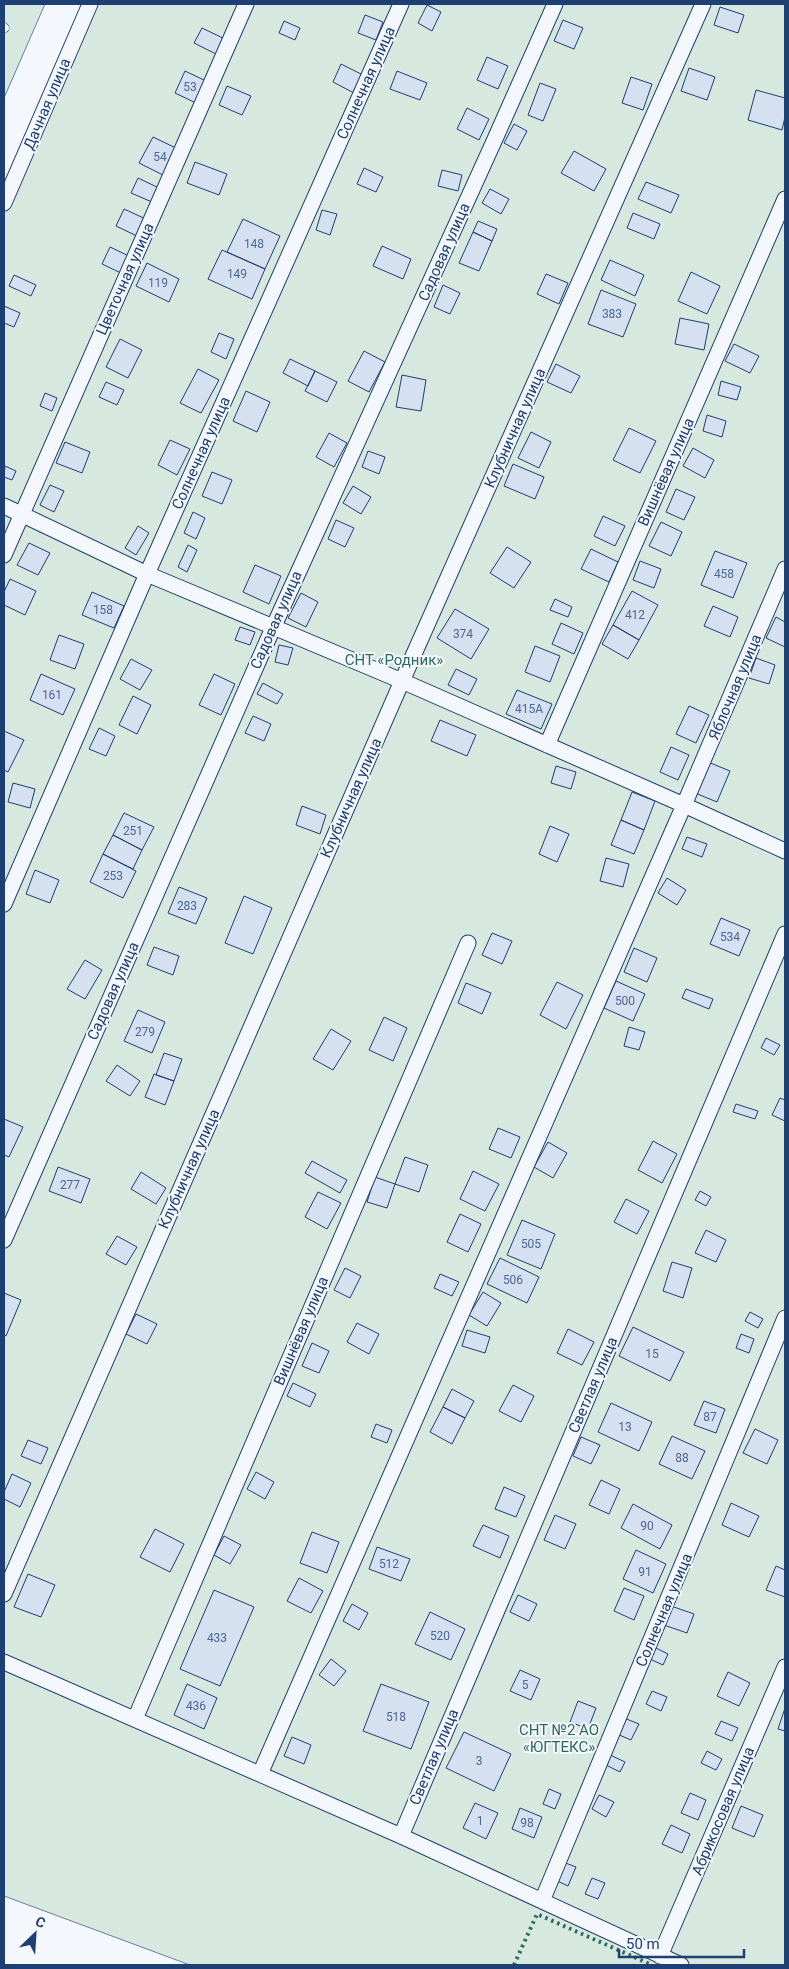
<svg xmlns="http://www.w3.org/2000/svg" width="789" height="1969" viewBox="0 0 789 1969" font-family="Roboto,sans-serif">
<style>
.green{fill:#d7e8df;stroke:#687fa3}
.building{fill:#d5e0f0;stroke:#1d3f73}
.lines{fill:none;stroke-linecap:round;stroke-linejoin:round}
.lane-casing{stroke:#1d3f73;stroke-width:9}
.street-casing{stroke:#1d3f73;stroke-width:17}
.lane{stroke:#f4f7fb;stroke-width:8}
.street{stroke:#f4f7fb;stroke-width:15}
.hedge{stroke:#2c6c60;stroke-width:4;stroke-dasharray:2.5 4;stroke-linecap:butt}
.labels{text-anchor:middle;stroke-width:4;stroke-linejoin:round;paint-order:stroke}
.number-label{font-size:12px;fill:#4b6792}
.street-label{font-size:15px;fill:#1d3f73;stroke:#f4f7fb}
.park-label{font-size:15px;fill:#2c6c60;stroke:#f4f7fb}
</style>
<rect width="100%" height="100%" fill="#f4f7fb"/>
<path class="green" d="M4,4h41l-41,94z
M90,4h695v1961h-595l-186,-69v-1693z"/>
<path class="building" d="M427,5l14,7 -9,19 -14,-8z
M720,7l24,8 -6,18 -24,-8z
M365,15l18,7 -7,18 -18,-7z
M563,20l20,8 -9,21 -20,-8z
M284,21l16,7 -5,12 -16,-7z
M202,28l25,12 -7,16 -26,-13z
M487,57l21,9 -10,23 -21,-9z
M341,64l22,11 -9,18 -21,-11z
M689,68l26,9 -8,23 -26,-9z
M185,71l21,10 -10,22 -21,-10z
M397,71l30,12 -7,17 -30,-11z
M631,77l21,7 -9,26 -21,-7z
M540,83l16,6 -13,32 -15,-6z
M227,86l24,10 -9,19 -23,-10z
M756,90l29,8v19l-3,13 -34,-10z
M467,108l22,11 -10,21 -22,-11z
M514,124l13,7 -10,19 -13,-7z
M153,137l27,13 -13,27 -28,-14z
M574,151l32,18 -12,22 -33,-18z
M195,162l32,12 -8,21 -32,-12z
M364,168l19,9 -7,15 -19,-8z
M442,170l20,5 -4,16 -20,-5z
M138,178l21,10 -7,14 -21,-9z
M646,182l33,13 -8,18 -33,-14z
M490,189l19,10 -8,15 -19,-11z
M124,209l24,11 -9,17 -23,-11z
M322,210l15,4 -7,21 -14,-5z
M633,213l27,11 -6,15 -27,-11z
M243,219l37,17 -15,33 -38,-17z
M478,221l19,8 -5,12 -19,-9z
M473,232l19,9 -13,30 -20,-8z
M382,246l29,13 -8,20 -30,-13z
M110,247l21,10 -8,17 -21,-10z
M222,250l43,19 -13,30 -44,-20z
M610,260l34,15 -9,21 -34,-16z
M147,263l32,16 -10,23 -33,-16z
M691,272l29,14 -13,28 -29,-13z
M546,274l22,9 -9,21 -22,-10z
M14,275l22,10 -5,11 -22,-10z
M443,285l17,8 -10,21 -16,-7z
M601,290l35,14 -13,33 -35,-13z
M4,306l16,7 -6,14 -10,-4z
M680,318l29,6 -5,26 -29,-6z
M219,333l15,6 -8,20 -15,-7z
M120,339l22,11 -14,28 -22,-11z
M734,344l25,12 -9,17 -25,-12z
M364,351l21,11 -16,30 -21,-11z
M290,359l25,12 -7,15 -25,-13z
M556,364l24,12 -9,17 -24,-11z
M198,369l21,11 -18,33 -21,-10z
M315,371l22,11 -10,20 -22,-11z
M402,375l24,5 -5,31 -25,-4z
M721,381l20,6 -4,13 -19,-5z
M106,382l18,8 -7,15 -18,-8z
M246,391l24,11 -13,30 -24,-11z
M45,393l12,5 -5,13 -12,-5z
M707,415l19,6 -4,16 -19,-6z
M629,428l27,13 -16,32 -27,-13z
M531,432l20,10 -12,26 -21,-10z
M329,433l18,10 -13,24 -18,-10z
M170,440l20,9 -13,26 -19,-10z
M65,442l25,10 -8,21 -26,-10z
M693,448l21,12 -9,18 -22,-12z
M368,451l17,6 -6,17 -17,-7z
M513,464l31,13 -9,22 -31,-13z
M5,466l11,5 -4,9 -8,-3z
M212,472l20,8 -10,24 -20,-8z
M50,485l14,6 -10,21 -14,-7z
M353,486l18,11 -10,17 -18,-11z
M676,489l19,8 -11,23 -18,-8z
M193,512l12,6 -9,21 -12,-6z
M603,516l22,10 -10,20 -21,-10z
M336,520l18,8 -9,19 -17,-8z
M661,522l21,10 -11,24 -22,-10z
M138,526l11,7 -13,22 -11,-7z
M29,543l21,10 -12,22 -21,-10z
M188,545l9,5 -10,22 -9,-5z
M507,547l24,15 -17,26 -24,-15z
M591,549l27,13 -9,20 -28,-13z
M715,551l32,12 -14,35 -32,-13z
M640,561l21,8 -7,19 -21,-8z
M255,565l26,11 -12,28 -26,-12z
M10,579l26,12 -11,24 -21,-10v-13z
M632,591l26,14 -19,35 -26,-15z
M92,592l32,14 -10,22 -32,-13z
M301,593l17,9 -12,25 -18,-9z
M555,599l17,8 -4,10 -18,-7z
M713,606l25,11 -8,20 -26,-11z
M455,609l34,20 -18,30 -34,-21z
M776,617l9,5v25l-19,-9z
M561,623l22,10 -9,21 -22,-10z
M613,625l26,15 -11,19 -26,-15z
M240,627l15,5 -5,13 -15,-5z
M59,635l25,9 -9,25 -25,-9z
M279,645l14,3 -5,17 -13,-3z
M535,646l25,10 -10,26 -25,-10z
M756,658l19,7 -6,19 -20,-6z
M131,659l21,11 -12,20 -20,-11z
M456,669l21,10 -8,16 -21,-10z
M41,674l34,15 -12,26 -33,-15z
M214,674l21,10 -14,31 -22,-10z
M263,683l20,11 -6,10 -20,-10z
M517,690l35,14 -11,25 -35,-15z
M133,696l18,9 -14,29 -18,-9z
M689,706l20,9 -13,28 -20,-9z
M253,716l18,8 -7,17 -19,-8z
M440,720l36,15 -9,21 -36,-15z
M99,728l16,8 -9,20 -17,-7z
M4,731l20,9 -16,32 -4,-2z
M671,747l18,8 -11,25 -18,-8z
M708,762l22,9 -13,31 -22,-9z
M556,766l20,6 -5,17 -20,-6z
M13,783l22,6 -5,19 -22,-6z
M632,792l23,9 -11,29 -23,-10z
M302,806l24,9 -6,19 -24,-9z
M124,813l30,14 -12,23 -29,-15z
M621,820l23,10 -10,24 -23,-9z
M550,826l19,8 -12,28 -18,-8z
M113,835l29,15 -9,19 -30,-15z
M687,837l20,7 -5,13 -20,-8z
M103,854l33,17 -13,27 -33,-16z
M606,858l23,6 -6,23 -23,-6z
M35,870l24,10 -9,23 -24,-9z
M667,878l19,12 -9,15 -19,-12z
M179,887l28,11 -11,26 -28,-11z
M244,896l28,12 -19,46 -28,-11z
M721,918l29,12 -11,26 -29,-12z
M492,933l20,8 -10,23 -20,-9z
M154,947l25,9 -6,19 -26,-10z
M634,948l23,10 -10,24 -23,-10z
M85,960l17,10 -17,29 -18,-10z
M616,981l29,13 -12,27 -29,-13z
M557,982l26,13 -17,34 -26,-14z
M466,983l25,10 -9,21 -24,-11z
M686,989l27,10 -4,10 -27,-11z
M138,1010l27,12 -13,31 -28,-12z
M384,1017l23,11 -14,33 -24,-11z
M629,1027l16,5 -6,18 -15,-4z
M331,1029l20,12 -18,29 -20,-11z
M766,1038l14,7 -6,10 -13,-7z
M164,1053l18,6 -8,22 -18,-6z
M117,1065l23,16 -10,15 -24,-15z
M154,1074l20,7 -9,24 -20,-8z
M780,1098l5,2v21l-13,-6z
M736,1104l22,7 -3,8 -22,-7z
M4,1119l19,8 -14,30 -5,-2z
M498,1128l22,9 -9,21 -22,-9z
M653,1141l24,13 -15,29 -24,-13z
M548,1142l19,11 -14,25 -19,-11z
M405,1157l23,8 -9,27 -24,-8z
M312,1161l35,19 -7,13 -35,-20z
M58,1167l32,12 -9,24 -32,-12z
M473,1171l26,13 -14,27 -25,-12z
M141,1172l25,16 -10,16 -25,-15z
M375,1177l20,7 -8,24 -20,-6z
M700,1191l11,6 -5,9 -11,-6z
M318,1192l23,11 -14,26 -22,-12z
M626,1199l23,12 -12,23 -23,-12z
M460,1214l21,10 -13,28 -21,-10z
M522,1220l33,14 -14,35 -34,-14z
M706,1230l20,10 -10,22 -21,-9z
M117,1236l20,11 -11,18 -20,-11z
M500,1258l39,19 -12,26 -40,-19z
M672,1262l20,6 -9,30 -20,-7z
M345,1268l16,8 -11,22 -16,-8z
M440,1274l19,8 -7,14 -18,-8z
M483,1292l18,11 -14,23 -18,-11z
M4,1293l17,7 -15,36 -2,-1z
M750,1312l13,7 -5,9 -13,-7z
M136,1314l21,10 -10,20 -21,-10z
M357,1323l22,11 -10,20 -22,-12z
M633,1327l51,25 -14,29 -51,-25z
M568,1329l26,13 -12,23 -25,-12z
M467,1330l23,7 -5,16 -23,-7z
M741,1334l13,5 -5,14 -13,-5z
M312,1343l17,8 -10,22 -17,-7z
M293,1383l23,11 -6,13 -23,-11z
M513,1385l21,11 -13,26 -22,-11z
M452,1389l22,12 -9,17 -22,-11z
M704,1401l21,8 -9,24 -22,-8z
M611,1403l41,19 -13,29 -41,-19z
M443,1407l22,11 -13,26 -22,-12z
M376,1424l16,6 -5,13 -16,-6z
M755,1429l23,11 -11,24 -24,-11z
M672,1436l33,15 -13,28 -33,-15z
M581,1437l19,8 -9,19 -18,-8z
M28,1440l20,8 -7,16 -20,-8z
M256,1472l18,10 -9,17 -18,-10z
M12,1474l19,9 -11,24 -16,-8v-7z
M601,1480l19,9 -11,25 -20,-9z
M504,1487l21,9 -9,21 -21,-8z
M731,1503l28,13 -10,21 -27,-12z
M633,1504l39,21 -12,24 -39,-21z
M555,1515l21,9 -11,25 -21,-9z
M483,1525l26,11 -9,22 -27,-12z
M155,1529l29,15 -14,28 -30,-15z
M312,1532l27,10 -12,31 -27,-10z
M224,1536l17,9 -11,19 -16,-9z
M377,1547l33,12 -9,22 -32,-12z
M636,1550l30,14 -13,29 -30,-14z
M776,1566l9,4v27l-19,-7z
M28,1574l27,11 -14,32 -27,-10z
M299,1578l24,13 -12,22 -24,-12z
M624,1588l20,8 -10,24 -20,-9z
M214,1590l40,17 -34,79 -40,-17z
M518,1595l19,9 -8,17 -19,-9z
M352,1604l16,9 -9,17 -16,-9z
M671,1606l23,8 -7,19 -23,-8z
M430,1612l35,17 -14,31 -36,-16z
M656,1648l12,6 -5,11 -13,-6z
M331,1659l15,12 -12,15 -15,-11z
M520,1670l20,9 -9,21 -21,-9z
M728,1672l22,11 -11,23 -22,-10z
M187,1684l30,14 -13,31 -30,-14z
M381,1684l48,18 -18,47 -48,-18z
M652,1691l15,6 -6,14 -15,-7z
M578,1701l18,7 -8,21 -18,-7z
M785,1708v23l-7,-2z
M624,1718l15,6 -8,16 -14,-6z
M721,1721l17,7 -6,13 -17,-7z
M464,1732l47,22 -17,37 -48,-23z
M292,1737l19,8 -7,19 -20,-8z
M707,1751l15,8 -6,11 -15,-7z
M608,1754l17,8 -5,10 -16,-8z
M549,1789l12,5 -6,15 -12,-5z
M690,1793l16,7 -8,20 -17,-7z
M599,1795l15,7 -8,15 -14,-8z
M475,1803l23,10 -12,26 -23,-11z
M741,1806l22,9 -9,22 -22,-9z
M520,1808l22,9 -8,21 -22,-9z
M671,1825l19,9 -8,19 -20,-9z
M563,1862l13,5 -8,19 -13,-6z
M592,1878l13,5 -7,16 -13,-5z"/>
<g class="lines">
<g class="lane-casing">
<path id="lane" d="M4,27l1,1"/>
</g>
<g class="street-casing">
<path id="street" d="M4,203l86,-199
M4,506l143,68 255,107 282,124 101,46
M4,555l242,-551
M547,745l238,-546
M4,904l143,-330 254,-570
M4,1240l269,-612 222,-489 60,-135
M4,1594l398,-913 301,-677
M4,1662l397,174 280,129
M135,1719l333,-776
M260,1774l424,-969 101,-236
M401,1836l384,-902
M542,1901l243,-583
M660,1956l125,-289"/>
</g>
<use href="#lane" class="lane"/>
<use href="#street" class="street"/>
<path class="hedge" d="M514,1965l23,-51 115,51"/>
</g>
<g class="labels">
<g class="number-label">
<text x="190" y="91">53</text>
<text x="160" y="161">54</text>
<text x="254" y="248">148</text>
<text x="237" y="278">149</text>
<text x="158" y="287">119</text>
<text x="612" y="318">383</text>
<text x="724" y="578">458</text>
<text x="103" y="614">158</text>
<text x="635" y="619">412</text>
<text x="463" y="638">374</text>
<text x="52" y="699">161</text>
<text x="529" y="713">415А</text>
<text x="133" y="835">251</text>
<text x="113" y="880">253</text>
<text x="187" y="910">283</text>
<text x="730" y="941">534</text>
<text x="625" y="1005">500</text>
<text x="145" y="1036">279</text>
<text x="70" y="1189">277</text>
<text x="531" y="1248">505</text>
<text x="513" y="1284">506</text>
<text x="652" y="1358">15</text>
<text x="710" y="1421">87</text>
<text x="625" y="1431">13</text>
<text x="682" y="1462">88</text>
<text x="647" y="1530">90</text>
<text x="389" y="1568">512</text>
<text x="645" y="1576">91</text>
<text x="440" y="1640">520</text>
<text x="217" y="1642">433</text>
<text x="525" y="1689">5</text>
<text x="196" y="1710">436</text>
<text x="396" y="1721">518</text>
<text x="479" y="1765">3</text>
<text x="480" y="1825">1</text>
<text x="527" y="1827">98</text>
</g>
<g class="street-label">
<text transform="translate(366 83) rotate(-66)" y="5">Солнечная улица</text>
<text transform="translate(47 104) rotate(-67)" y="5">Дачная улица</text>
<text transform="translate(444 252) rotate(-66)" y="5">Садовая улица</text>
<text transform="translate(125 279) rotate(-66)" y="5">Цветочная улица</text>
<text transform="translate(515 428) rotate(-66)" y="5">Клубничная улица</text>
<text transform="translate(201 453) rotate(-66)" y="5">Солнечная улица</text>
<text transform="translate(666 472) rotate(-66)" y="5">Вишнёвая улица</text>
<text transform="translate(276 620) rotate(-66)" y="5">Садовая улица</text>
<text transform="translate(735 687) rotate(-67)" y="5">Яблочная улица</text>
<text transform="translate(351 798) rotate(-66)" y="5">Клубничная улица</text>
<text transform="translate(113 991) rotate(-66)" y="5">Садовая улица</text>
<text transform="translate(189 1169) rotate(-66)" y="5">Клубничная улица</text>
<text transform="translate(301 1331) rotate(-67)" y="5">Вишнёвая улица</text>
<text transform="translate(593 1385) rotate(-67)" y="5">Светлая улица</text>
<text transform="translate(664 1610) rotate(-67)" y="5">Солнечная улица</text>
<text transform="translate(434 1757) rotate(-67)" y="5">Светлая улица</text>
<text transform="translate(723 1811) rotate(-67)" y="5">Абрикосовая улица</text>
</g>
<g class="park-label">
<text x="394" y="665">СНТ «Родник»</text>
<text x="559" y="1735">СНТ №2 АО<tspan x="559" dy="17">«ЮГТЕКС»</tspan></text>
</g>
</g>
<rect width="789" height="1969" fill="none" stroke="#1d3f73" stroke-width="10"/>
<g transform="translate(35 1934) rotate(25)" stroke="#f4f7fb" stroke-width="4" paint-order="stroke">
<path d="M0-4L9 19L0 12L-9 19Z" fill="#1d3f73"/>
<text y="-8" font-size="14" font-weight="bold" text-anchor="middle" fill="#1d3f73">С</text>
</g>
<path d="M619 1949v8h125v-8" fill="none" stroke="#1d3f73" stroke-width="2.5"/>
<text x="626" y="1949" font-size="15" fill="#1d3f73" stroke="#f4f7fb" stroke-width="4" paint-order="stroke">50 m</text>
</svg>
